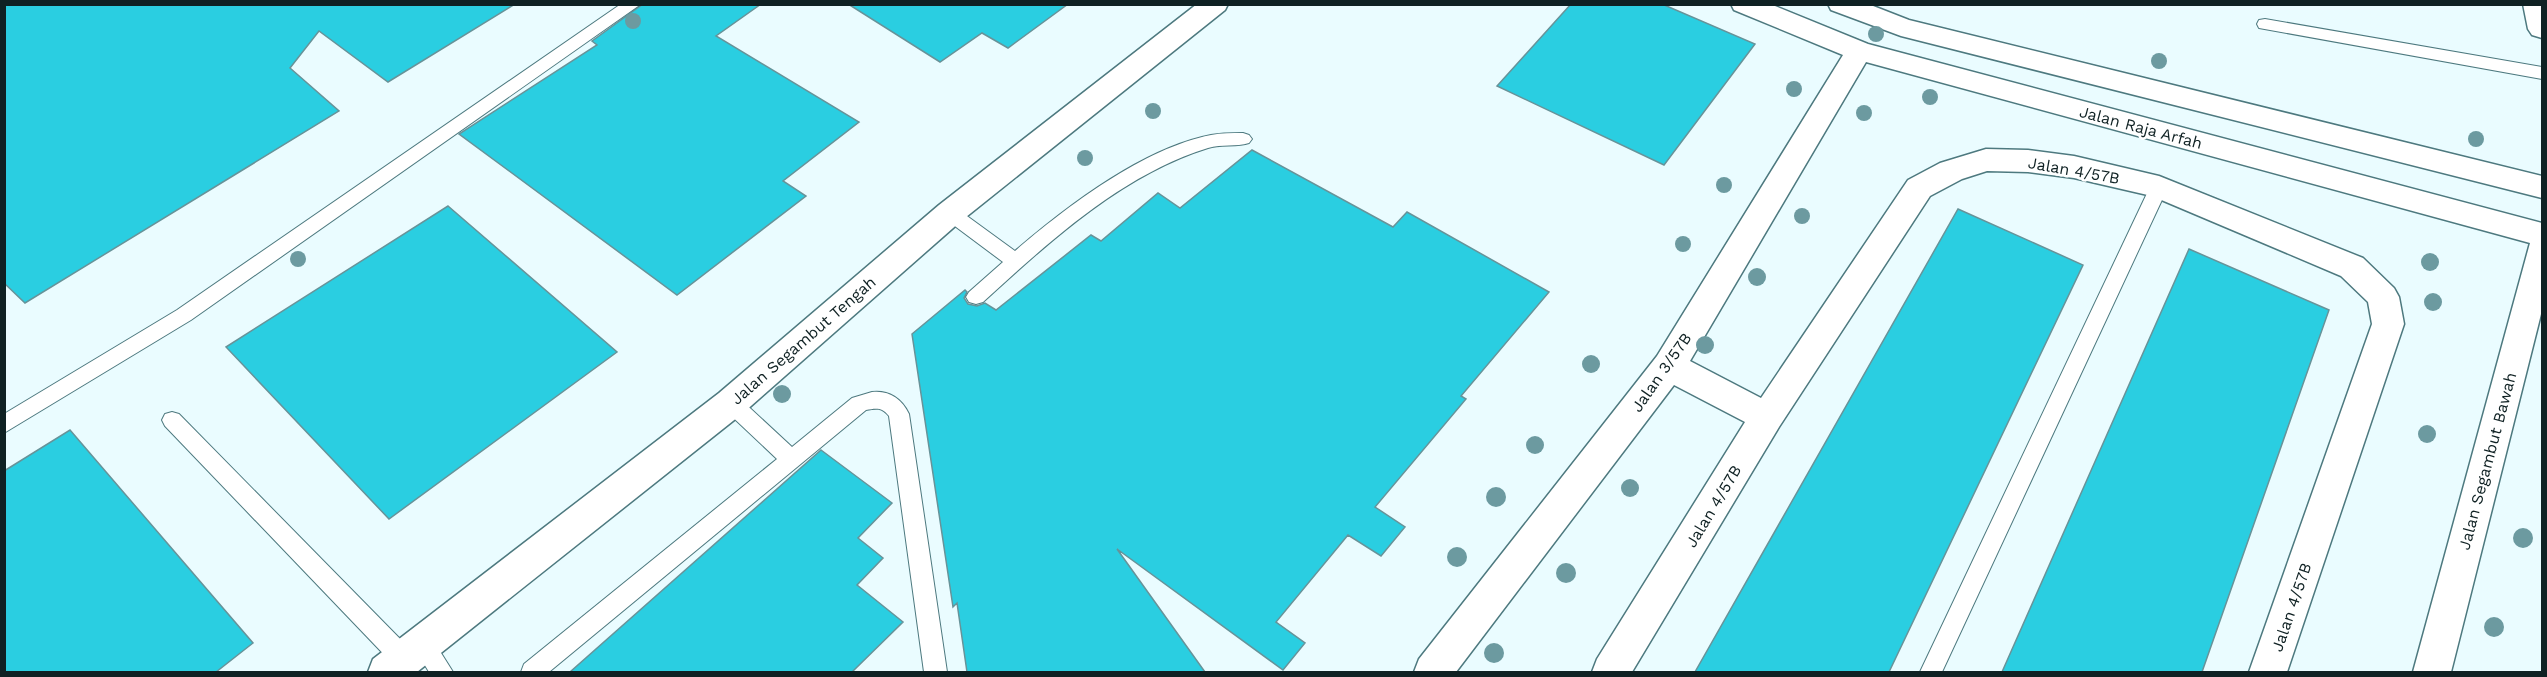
<svg xmlns="http://www.w3.org/2000/svg" width="2547" height="677" viewBox="0 0 2547 677" font-family="'Work Sans',sans-serif">
<style>
.building{fill:#2acee1;stroke:#679399;stroke-width:1.5}
.lines{fill:none;stroke-linecap:round;stroke-linejoin:round}
.lane-casing{stroke:#4d797f;stroke-width:2}
.street-casing{stroke:#4d797f;stroke-width:3}
.lane{fill:#fff;fill-rule:evenodd}
.street{fill:#fff;fill-rule:evenodd}
.tree{fill:#6c9aa0}
.labels{text-anchor:middle;stroke-width:5;stroke-linejoin:round;paint-order:stroke}
.street-label{font-size:16px;fill:#0f2123;stroke:#fff}
</style>
<rect width="100%" height="100%" fill="#eafcff"/>
<path class="building" d="M4,4h511l-127,78 -69,-51 -29,37 49,43 -314,192 -21,-20z
M643,4h118l-45,32 143,86 -76,59 23,15 -129,99 -218,-161 138,-89 -5,-4z
M848,4h220l-60,44 -26,-15 -42,29z
M1571,4h91l93,40 -91,121 -167,-79z
M1252,150l141,77 14,-15 142,80 -88,104 5,3 -91,108 30,20 -24,29 -33,-21 -72,87 29,21 -22,27 -166,-121 88,123h-238l-10,-69 -4,4 -41,-273 53,-44 2,2 -3,6 4,6 9,2 8,-3 11,7 95,-75 10,6 57,-48 22,15z
M448,206l169,146 -228,167 -163,-172z
M1958,209l125,56 -194,407h-194z
M2189,249l140,61 -127,362h-200z
M70,430l183,213 -37,29h-212v-201z
M821,450l71,53 -34,35 25,20 -26,27 46,37 -51,50h-282z"/>
<g class="lines">
<g class="lane-casing">
<path id="lane" d="M621,4h20l-450,316 -187,113v-19l173,-104z
M2265,19l277,48v12l-283,-51 -2,-4 2,-4z
M1243,133l6,2 3,4 -3,4c-13,4 -27,1 -41,5 -87,27 -159,94 -225,154l-7,2 -7,-2 -3,-5 3,-5 34,-30 -59,-44 -3,-5 3,-5 6,-2 6,2 59,43c51,-44 129,-103 196,-116 10,-2 21,-2 32,-2z
M2159,180l6,2 3,5 -226,485h-22l230,-485 3,-5z
M872,392c17,-2 30,7 37,22l38,258h-23l-35,-256c-7,-9 -13,-8 -23,-6l-317,262h-28l3,-8 253,-205 -53,-50 -3,-6 3,-6 7,-2 7,2 54,50 60,-49z
M172,412l7,2 233,237 3,8 -3,8 -8,3 -8,-3 -231,-241 -3,-6 3,-6z
M423,633l8,4 22,35h-24l-17,-28 3,-7z"/>
</g>
<g class="street-casing">
<path id="street" d="M1197,4h31l-3,6 -264,211 -218,192 -326,259h-49l5,-13 346,-266 220,-188z
M1731,4h39l98,40 674,179v87l-91,362h-38l117,-429 -664,-181 -176,299 71,37 147,-218 32,-17 46,-14 42,1 46,6 85,20 204,82 31,30 5,9 5,27 -117,348h-38l123,-348 -4,-22 -27,-26 -189,-80 -78,-18 -46,-6 -41,-1 -25,8 -32,17 -151,231 -147,245h-40l5,-13 148,-237 -71,-37 -218,287h-42l5,-13 238,-303 186,-301 -109,-45z
M1828,4h40l41,16 633,156v22l-641,-162 -70,-26z
M2523,4h19v34l-10,-3 -4,-6z"/>
</g>
<use href="#lane" class="lane"/>
<use href="#street" class="street"/>
</g>
<g class="tree">
<circle cx="633" cy="21" r="8"/>
<circle cx="1876" cy="34" r="8"/>
<circle cx="2159" cy="61" r="8"/>
<circle cx="1794" cy="89" r="8"/>
<circle cx="1930" cy="97" r="8"/>
<circle cx="1153" cy="111" r="8"/>
<circle cx="1864" cy="113" r="8"/>
<circle cx="2476" cy="139" r="8"/>
<circle cx="1085" cy="158" r="8"/>
<circle cx="1724" cy="185" r="8"/>
<circle cx="1802" cy="216" r="8"/>
<circle cx="1683" cy="244" r="8"/>
<circle cx="298" cy="259" r="8"/>
<circle cx="2430" cy="262" r="9"/>
<circle cx="1757" cy="277" r="9"/>
<circle cx="2433" cy="302" r="9"/>
<circle cx="1705" cy="345" r="9"/>
<circle cx="1591" cy="364" r="9"/>
<circle cx="782" cy="394" r="9"/>
<circle cx="2427" cy="434" r="9"/>
<circle cx="1535" cy="445" r="9"/>
<circle cx="1630" cy="488" r="9"/>
<circle cx="1496" cy="497" r="10"/>
<circle cx="2523" cy="538" r="10"/>
<circle cx="1457" cy="557" r="10"/>
<circle cx="1566" cy="573" r="10"/>
<circle cx="2494" cy="627" r="10"/>
<circle cx="1494" cy="653" r="10"/>
</g>
<g class="labels">
<g class="street-label">
<text transform="translate(2141 127) rotate(15)" y="6">Jalan Raja Arfah</text>
<text transform="translate(2074 170) rotate(10)" y="6">Jalan 4/57B</text>
<text transform="translate(803 340) rotate(-41)" y="6">Jalan Segambut Tengah</text>
<text transform="translate(1661 372) rotate(-55)" y="6">Jalan 3/57B</text>
<text transform="translate(2487 461) rotate(-75)" y="6">Jalan Segambut Bawah</text>
<text transform="translate(1713 506) rotate(-59)" y="6">Jalan 4/57B</text>
<text transform="translate(2291 607) rotate(-71)" y="6">Jalan 4/57B</text>
</g>
</g>
<rect width="2547" height="677" fill="none" stroke="#0f2123" stroke-width="12"/>
</svg>
